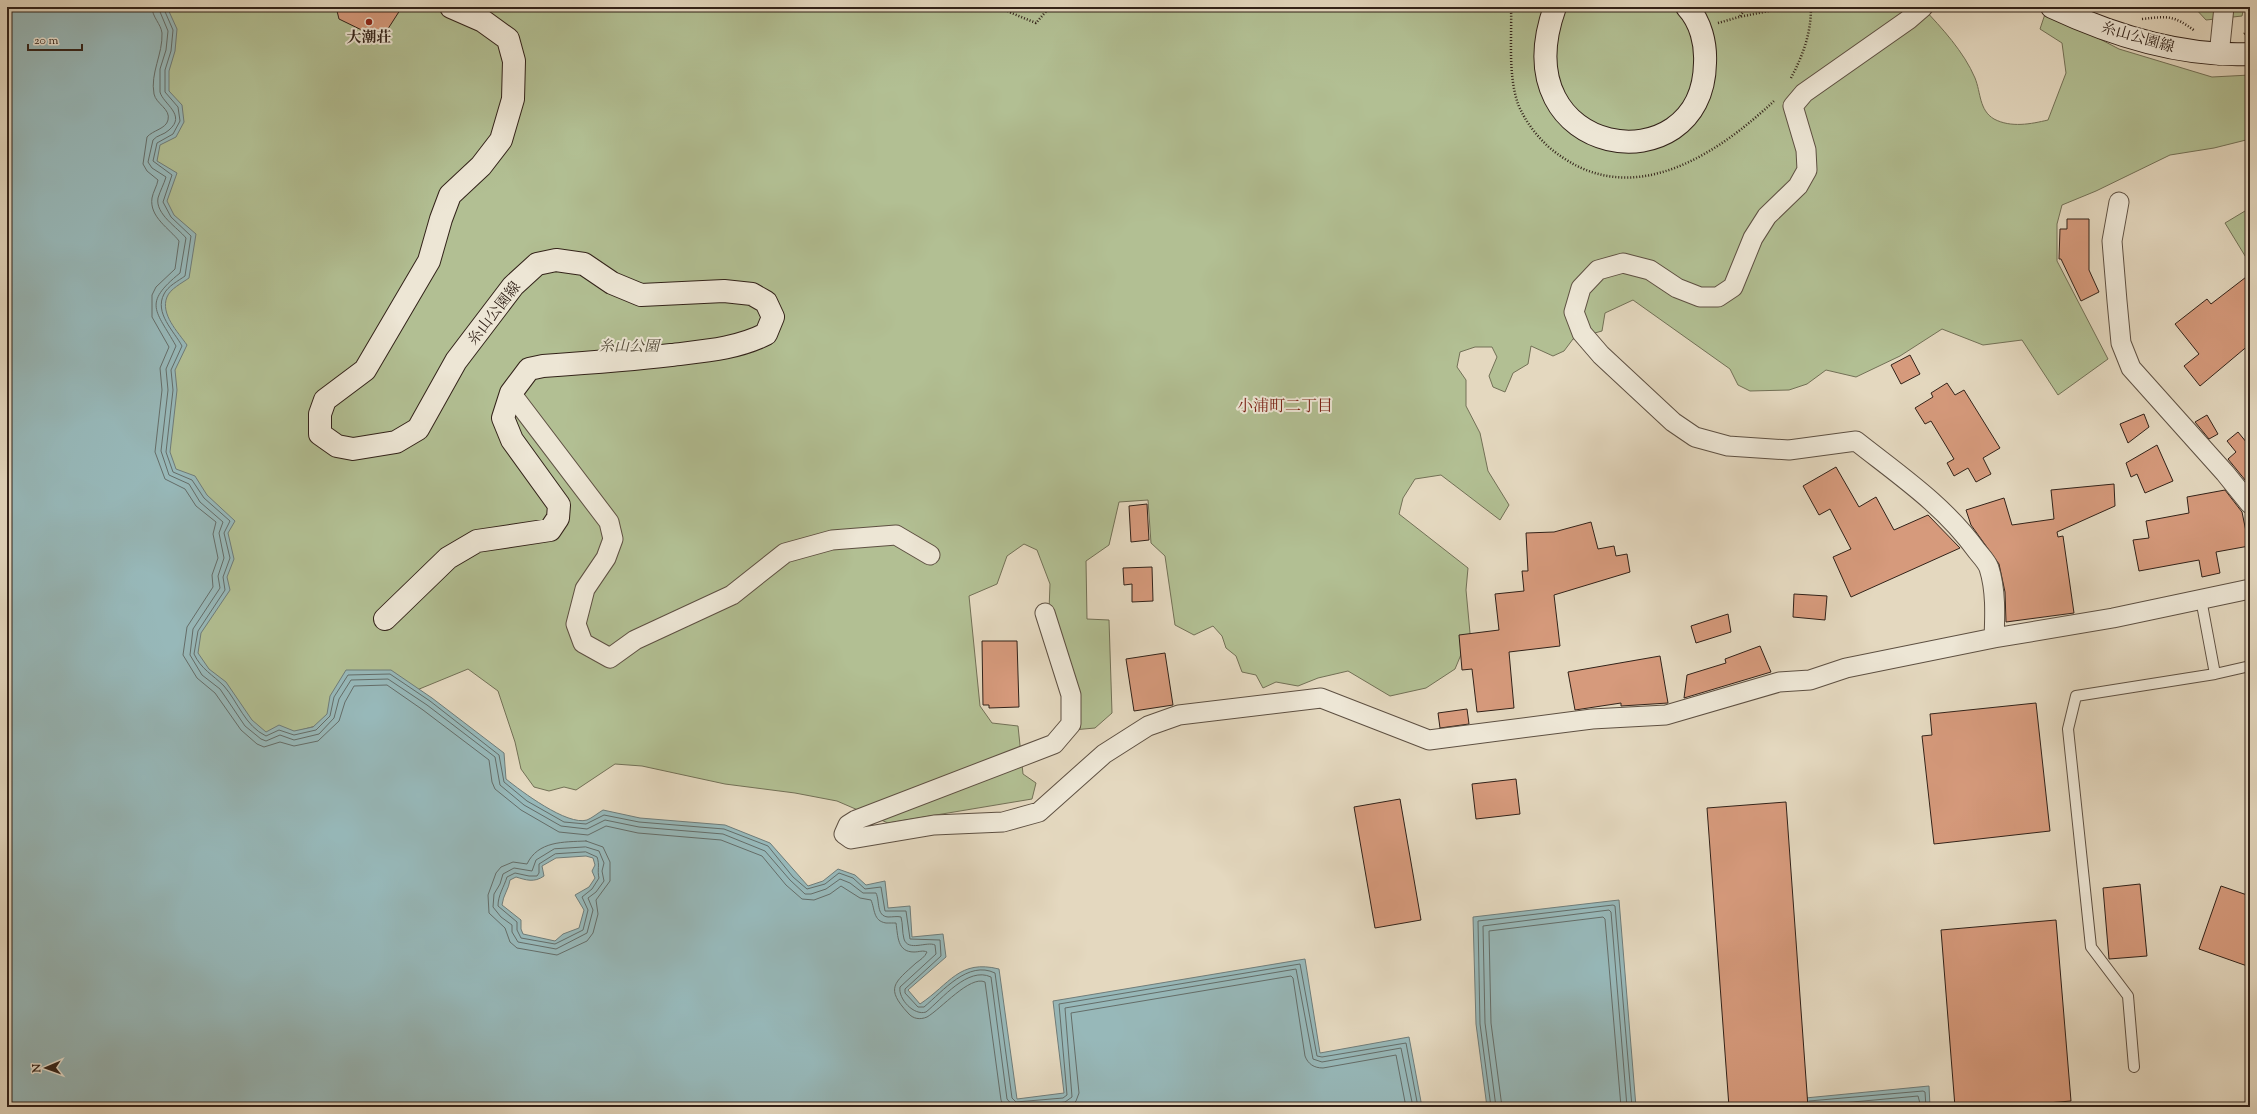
<svg xmlns="http://www.w3.org/2000/svg" width="2257" height="1114" viewBox="0 0 2257 1114" font-family="'Sorts Mill Goudy','Noto Serif JP',serif">
<style>
.green{fill:#b2bf93;stroke:#727056}
.water{fill:#97b8b9;stroke:#6f7c79;fill-rule:evenodd}
.lines{fill:none;stroke-linecap:round;stroke-linejoin:round}
.shore{stroke:#646d69;stroke-width:1}
.building{fill:#d69a7c;stroke:#322219}
.service-casing{stroke:#5e5042;stroke-width:12}
.minor-casing{stroke:#5e5042;stroke-width:21}
.secondary-casing{stroke:#322219;stroke-width:24}
.path{stroke:#322219;stroke-width:2.5;stroke-dasharray:1 2;stroke-linecap:butt}
.service{stroke:#ede6d5;stroke-width:10}
.minor{stroke:#ede6d5;stroke-width:19}
.secondary{stroke:#ede6d5;stroke-width:22}
.poi-dot{fill:#8f2418;stroke:#ede6d5;stroke-width:1.5}
.labels{text-anchor:middle;stroke-width:4;stroke-linejoin:round;paint-order:stroke}
.poi-label{font-size:15px;font-weight:bold;fill:#322219;stroke:#ede6d5}
.street-label{font-size:15px;fill:#322219;stroke:#ede6d5}
.park-label{font-size:15px;font-style:italic;fill:#524938;stroke:#ede6d5}
.neighbourhood-label{font-size:16px;fill:#7a1f14;stroke:#ede6d5}
</style>
<rect width="100%" height="100%" fill="#e4d8bf"/>
<filter id="stains"><feTurbulence type="fractalNoise" baseFrequency=".005" numOctaves="4"/><feColorMatrix values="0 0 0 0 .2 0 0 0 0 .09 0 0 0 0 .02 0 0 0 .5 -.17"/></filter>
<radialGradient id="worn" r=".72"><stop offset=".6" stop-color="#630" stop-opacity="0"/><stop offset="1" stop-color="#630" stop-opacity=".3"/></radialGradient>
<path class="green" d="M43,7h1879c20,21 42,45 53,71 6,15 4,32 19,41 17,9 37,5 54,1l18,-47 -4,-30 -22,-14 6,-18 73,38 93,28 38,-2v64l-36,9 -44,7 -74,36 -34,14 -5,19v37l51,98 -50,36 -36,-55 -39,5 -41,-16 -42,27 -44,21 -30,-7 -19,14 -18,6 -39,1 -12,-6 -8,-16 -97,-69 -28,13 -3,18 -29,8 -9,12 -11,5 -22,-10 -3,18 -15,9 -8,19 -12,-5 -4,-11 8,-19 -5,-10h-17l-15,5 -3,15 9,13v26l14,27 8,38 21,34 -9,15 -59,-45 -26,4 -12,19 -4,16 69,54 -2,22 4,43 -15,36 -29,19 -36,8 -42,-25 -30,7 -20,8 -22,-4 -13,6 -7,-13 -14,-3 -6,-16 -10,-8 -4,-12 -9,-10 -19,9 -19,-10 -10,-69 -14,-13 -3,-43 -29,2 -10,43 -23,16 1,58 22,1 3,93 -17,15 -22,2 -24,-120 1,-26 -13,-34 -13,-6 -17,12 -10,28 -28,12 11,110 12,17 26,3 5,48 13,9 -4,16 -144,24 -51,-22 -42,-8 -70,-9 -83,-18 -27,-2 -39,26 -12,-3 -15,4 -15,-4 -13,-18 -6,-27 -17,-51 -30,-22 -112,46 -121,33 -74,-142z
M2194,7h50l-2,9 -36,4z
M2250,208v56l-25,-41z"/>
<path class="water" d="M7,7h160l10,22 -2,22 -6,20v20l13,14 2,17 -8,15 -16,8 -3,16 20,12 -10,28 7,14 22,19 -7,44c-7,5 -19,11 -22,19 -7,17 11,35 20,48l-12,25 2,20 -7,62 6,17 19,7 12,19 28,26 -7,12 6,26 -7,18 3,13 -29,43 -3,20 11,16 17,13 26,38 14,12 13,-7 15,6 19,-4 14,-13 3,-18 16,-26h45l41,28 72,55 2,26c15,12 61,47 81,41 5,-2 11,-7 16,-10l37,8 85,7 45,18 38,43 15,-5 15,-12 17,6 11,10 19,-4 3,27 22,-2 2,31 31,-3 3,23 -38,33 12,14c30,-20 39,-45 79,-35l18,130 47,-6 -11,-92 252,-42 15,94 89,-16 13,70h-1415zM586,856l7,2 2,7 -3,6 3,7 -6,9 -14,8 9,15 -5,18 -16,6 -8,7 -32,-7 -2,-5v-9l-19,-15c1,-10 7,-16 8,-25l6,-3c10,3 18,6 28,-1l-2,-10 14,-8z
M1619,900l17,207h-149l-11,-83 -3,-107z
M1929,1086l1,21h-197v-2z"/>
<g class="lines">
<path class="shore" d="M152,7c0,10 9,17 10,26 1,21 -12,40 -8,61 2,10 17,15 14,26 -2,9 -15,10 -21,17l-4,27 4,7 11,9c-1,6 -5,12 -6,18 -3,19 18,31 27,43l-4,28 -19,18 -4,8v22l17,30 -9,21 2,22 -7,62 10,27 20,10 11,17 20,16 -3,12 5,24 -6,17 1,12 -26,40 -4,28 14,23 18,15 26,37 16,14 7,3 16,-5 14,4 24,-5 21,-20 6,-19 9,-16 33,-1 36,25 66,50 3,22 3,7 26,21 38,22 29,3 18,-9 32,7 83,7 41,16 24,29 16,14 12,1 16,-6 11,-8 19,12 11,2c4,9 2,21 15,23 4,0 7,0 10,0 2,13 1,29 18,29 5,0 9,-2 13,0 -2,5 -7,8 -11,11 -22,20 -31,25 -8,50 5,6 12,7 19,4 14,-8 43,-42 58,-35l16,118 3,7
M158,7l10,24 -2,19 -6,19v23c3,12 27,23 9,38 -5,5 -12,5 -16,10l-5,22 4,6 14,9c-2,7 -6,14 -8,21 -3,16 20,30 28,40l-6,35c-38,31 -24,37 -4,73l-10,23 2,21 -7,61 8,24 20,9 11,18 23,20 -4,11 5,25 -6,18 2,12 -27,41 -3,26 12,20 18,14 25,37 16,13 5,2 14,-6 14,5 25,-6 15,-16 5,-19 12,-19 37,-1 39,26 68,52 5,28 24,20 37,21 26,3 18,-9 34,7 84,7 42,17 25,29 15,14h6l15,-5 14,-10 10,4 13,10h13c4,8 0,23 12,24 5,0 9,-1 13,0 2,7 1,15 3,22 4,13 23,2 31,6l1,9 -36,33c-2,12 14,29 26,25 16,-13 42,-46 65,-35l16,122 7,8
M163,7l10,23 -2,21 -6,19v22l13,15 2,14 -7,13 -16,9 -4,18 19,14 -9,27 8,15 20,19 -6,40c-7,5 -17,10 -21,18 -10,19 10,37 18,52l-11,24 2,20 -7,62 7,20 19,8 12,18 26,23 -6,12 6,25 -7,19 2,13 -27,41 -4,23c7,15 19,21 30,32 14,16 21,40 42,50l13,-6 15,5 22,-5 14,-14 4,-19 14,-22 42,-1 40,27 69,54 5,27 23,19 37,21 22,2 18,-9 35,7 85,7 44,17 25,31 14,12 18,-5 14,-11 14,5 12,11 16,-2 4,24h21l4,28 30,1 1,16 -36,33v4l13,14h6c19,-16 44,-47 71,-34l17,125 4,4 47,-4 4,-3 -8,-91 241,-40 17,92 5,1 84,-14 12,64
M586,841l17,6 7,15v19l-14,19 2,14 -5,19 -6,8 -30,14 -40,-7 -7,-6 -5,-14 -16,-15 -1,-18 8,-22 5,-6 12,-5 14,2c11,-23 36,-22 59,-23z
M586,847l13,4 5,12 -2,8 2,10 -8,11 -8,6 5,12 -6,23 -31,16 -38,-7 -6,-10v-7l-11,-8 -8,-10 1,-13 6,-10 3,-10 11,-6 18,3 4,-11 18,-11z
M586,852l11,5c3,8 0,13 2,21l-7,11 -10,8 6,13 -5,20 -28,14 -34,-6 -4,-8v-8l-19,-16c0,-11 6,-19 9,-29l8,-4 14,3h8l2,-3v-9l16,-10z
M1809,1101l114,-10 2,1 1,15
M1809,1106l109,-10 3,11
M1024,1107l41,-5 7,-5 -7,-89 231,-39 17,90 9,3 79,-14 12,59
M1070,1107l6,-6 3,-8 -8,-80 220,-37 2,2 12,78c3,8 9,12 18,12l73,-13 10,52
M1491,1107l-11,-83 -2,-103 135,-16 2,1 17,201
M1496,1107l-11,-84 -2,-97 126,-16 2,2 16,195
M1502,1107l-11,-84 -2,-92 114,-14 2,2 16,188
M1867,1107l46,-4 2,4"/>
</g>
<path class="building" d="M336,7h66l-18,28 -8,-4 -2,5 -35,-17z
M2067,219h22v51l10,22 -18,9 -20,-42h-2l1,-30h7z
M2250,274v70l-50,42 -16,-20 15,-12 -24,-30 32,-25 4,5z
M1910,355l10,19 -19,10 -10,-19z
M1947,383l8,12 9,-5 36,58 -17,10 8,16 -15,8 -8,-14 -14,8 -7,-13 7,-4 -23,-38 -6,3 -10,-16 18,-11 -2,-4z
M2144,414l5,13 -21,16 -8,-19z
M2207,415l11,19 -9,5 -14,-17z
M2238,432l9,11 3,-2v45l-22,-27 8,-7 -9,-11z
M2157,445l16,36 -28,12 -8,-19 -6,3 -5,-14z
M1836,467l23,40 17,-10 18,33 34,-15 32,33 -109,49 -18,-40 18,-8 -21,-40 -11,6 -16,-29z
M2114,484l1,22 -58,26 1,5 5,-1 11,77 -68,9 -1,-30 -6,-28 -28,-39 -5,-15 38,-12 8,27 42,-6 -3,-29z
M2225,490l17,22 7,34 -33,6 4,21 -18,4 -3,-17 -60,11 -6,-31 16,-2 -3,-17 43,-8 -2,-16z
M1147,504l2,36 -18,2 -2,-36z
M1591,522l7,27 16,-3 2,10 11,-2 3,18 -76,23 6,51 -51,6 5,56 -37,4 -5,-43 -10,1 -3,-35 40,-5 -4,-36 29,-3 -2,-20h6l-2,-38 28,-1z
M1152,567l1,34 -21,1v-18l-8,1 -1,-17z
M1794,594l33,2 -2,24 -32,-3z
M1728,614l3,18 -35,11 -5,-17z
M982,641h35l2,66 -30,1v-3h-6z
M1760,646l11,26 -87,26 3,-23 39,-12 -1,-4z
M1165,653l8,52 -39,6 -8,-52z
M1660,656l8,47 -47,3v-3l-46,7 -7,-38z
M2036,703l14,128 -116,13 -12,-108 10,-1 -2,-21z
M1467,709l2,15 -29,4 -2,-15z
M1516,779l4,35 -44,5 -4,-35z
M1400,799l21,121 -46,8 -21,-121z
M1786,802l22,305h-79l-22,-299z
M2140,884l7,72 -38,3 -6,-71z
M2221,886l29,10v71l-51,-18z
M2056,920l15,181 -71,6h-45l-14,-177z"/>
<g class="lines">
<g class="service-casing">
<path id="service" d="M2215,674l35,-8
M2134,1067l-6,-71 -37,-49 -23,-218 8,-33 139,-22 -14,-75"/>
</g>
<g class="minor-casing">
<path id="minor" d="M1923,7l-15,13 -104,73 -11,13 13,44 1,20 -9,16 -31,30 -14,22 -20,49 -15,10h-18l-23,-9 -27,-18 -27,-7 -25,7 -17,18 -7,24 8,21 19,22 72,67 22,15 33,9 61,4 67,-9c43,34 89,65 121,110 4,5 10,11 12,17 7,22 6,47 5,70
M2219,55l5,-48
M2119,202l-7,39 5,60 4,42 10,25 94,105 25,31
M511,393l98,129 4,17 -7,19 -21,31 -9,35 7,19 27,15 25,-18 97,-45 53,-42 47,-13 64,-5 34,20
M1045,613l26,82v29l-17,20 -198,76 -8,5 -4,9 7,5 83,-14 69,-3 36,-10 65,-58 44,-28 31,-11 142,-17 108,42 163,-21 74,-4 113,-33 31,-2 36,-12 148,-30 119,-20 137,-29"/>
</g>
<g class="secondary-casing">
<path id="secondary" d="M1555,7c-55,153 148,181 150,56 1,-19 -4,-41 -18,-56
M2052,7c62,29 129,50 198,47
M385,619l63,-61 29,-17 73,-11 8,-12 1,-13 -47,-65 -9,-22 8,-25 18,-24 14,-3c43,-3 86,-6 128,-11 33,-4 65,-6 95,-21l7,-17 -7,-15 -14,-8 -28,-3 -83,4 -29,-12 -28,-19 -28,-4 -19,4 -24,22 -57,75 -38,68 -22,13 -43,7 -16,-3 -17,-12v-20l5,-14 40,-30 64,-109 12,-42 9,-24 31,-29 20,-26 12,-41 1,-38 -6,-22 -25,-18 -32,-14"/>
</g>
<path class="path" d="M1003,7l6,5 27,11 13,-15 -2,-1
M1511,7c1,30 -3,64 6,94 7,21 26,44 45,56 75,52 158,-5 213,-57
M1740,16l7,-9
M2142,19c27,-3 31,-4 53,12
M1718,23l21,-6 50,-10
M2244,34l6,-4
M1791,78c12,-23 20,-44 20,-71"/>
<use href="#service" class="service"/>
<use href="#minor" class="minor"/>
<use href="#secondary" class="secondary"/>
</g>
<circle class="poi-dot" cx="369" cy="22" r="4"/>
<g class="labels">
<g class="poi-label">
<text x="369" y="42">大潮荘</text>
</g>
<g class="street-label">
<text transform="translate(2138 37) rotate(16)" y="5">糸山公園線</text>
<text transform="translate(494 313) rotate(-52)" y="5">糸山公園線</text>
</g>
<g class="park-label">
<text x="629" y="351">糸山公園</text>
</g>
<g class="neighbourhood-label">
<text x="1285" y="411">小浦町二丁目</text>
</g>
</g>
<rect width="2257" height="1114" fill="none" stroke="#e4d8bf" stroke-width="24"/>
<rect x="8" y="8" width="2241" height="1098" fill="none" stroke="#322219" stroke-width="2"/>
<rect x="12" y="12" width="2233" height="1090" fill="none" stroke="#322219"/>
<g transform="translate(46 1068) rotate(268)" stroke="#ede6d5" stroke-width="3" paint-order="stroke">
<path d="M0-3L7 15L0 10L-7 15Z" fill="#322219"/>
<text y="-6" font-size="11" font-weight="bold" text-anchor="middle" fill="#322219">N</text>
</g>
<path d="M28 44v6h54v-6" fill="none" stroke="#322219" stroke-width="2"/>
<text x="34" y="44" font-size="12" fill="#322219" stroke="#ede6d5" stroke-width="3" paint-order="stroke">20 m</text>
<rect width="100%" height="100%" filter="url(#stains)"/>
<rect width="100%" height="100%" fill="url(#worn)"/>
</svg>
